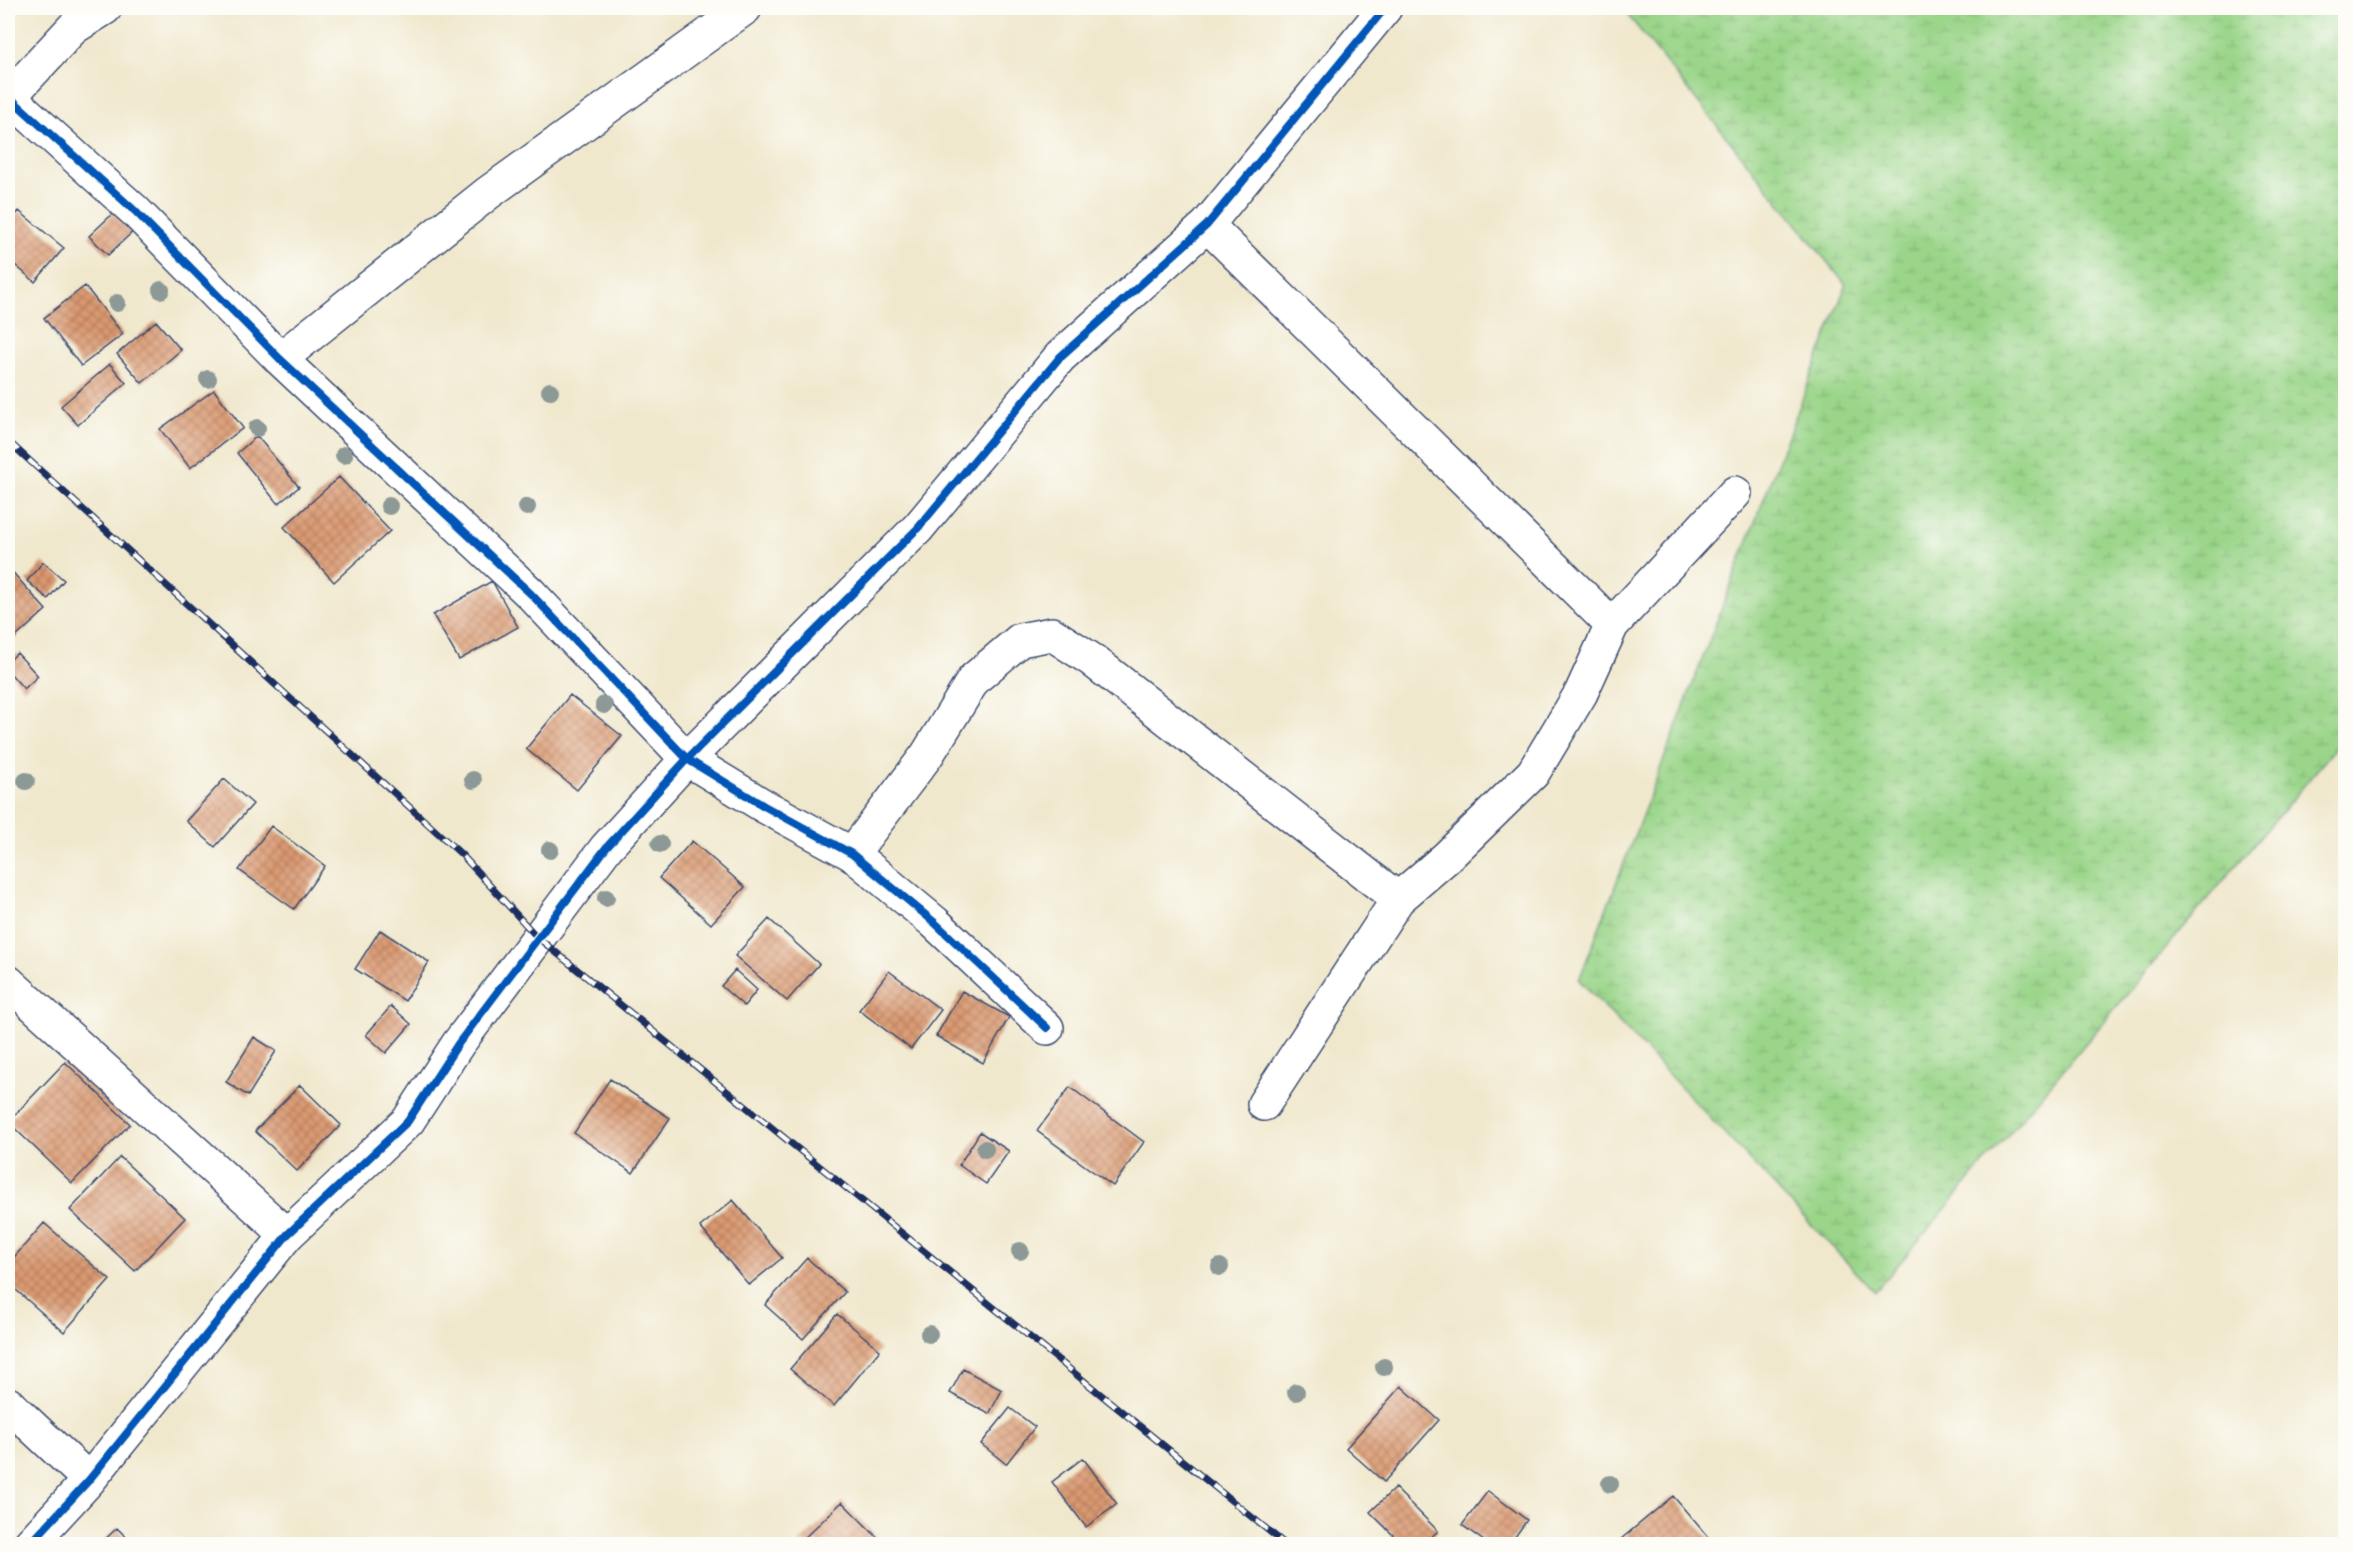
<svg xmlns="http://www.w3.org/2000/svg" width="2353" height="1552" viewBox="0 0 2353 1552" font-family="'IM FELL Double Pica',serif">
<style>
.wetland{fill:url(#wetland-marsh);stroke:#5a8274;stroke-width:1.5}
.building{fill:url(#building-cross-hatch)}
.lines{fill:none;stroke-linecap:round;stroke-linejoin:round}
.minor-casing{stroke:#3b4b6f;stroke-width:36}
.minor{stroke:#fff;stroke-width:33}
.rail-casing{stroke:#1b2f5e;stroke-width:7}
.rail{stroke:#fdfcf7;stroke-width:4.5;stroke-dasharray:14;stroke-linecap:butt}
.cycleway-casing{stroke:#fdfcf7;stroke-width:11}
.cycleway{stroke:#0057b8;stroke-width:8}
.tree{fill:#8c9996}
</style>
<defs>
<pattern id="wetland-marsh" width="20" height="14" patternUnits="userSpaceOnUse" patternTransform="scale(1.5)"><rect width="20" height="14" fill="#9ad589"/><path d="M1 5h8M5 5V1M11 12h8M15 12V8" fill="none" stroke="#84b779"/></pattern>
<pattern id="building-cross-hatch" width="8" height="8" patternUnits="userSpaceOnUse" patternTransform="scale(1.5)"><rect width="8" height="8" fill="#db9970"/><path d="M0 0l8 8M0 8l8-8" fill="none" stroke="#b17d5f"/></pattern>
</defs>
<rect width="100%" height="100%" fill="#fdfcf7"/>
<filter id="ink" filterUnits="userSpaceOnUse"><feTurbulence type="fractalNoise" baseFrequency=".0167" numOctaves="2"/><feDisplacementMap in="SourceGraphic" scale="12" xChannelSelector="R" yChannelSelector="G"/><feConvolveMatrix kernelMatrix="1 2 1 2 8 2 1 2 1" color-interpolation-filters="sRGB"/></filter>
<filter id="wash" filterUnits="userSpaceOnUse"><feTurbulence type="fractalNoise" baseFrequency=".008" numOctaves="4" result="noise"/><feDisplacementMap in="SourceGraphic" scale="24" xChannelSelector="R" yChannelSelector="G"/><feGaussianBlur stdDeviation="1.35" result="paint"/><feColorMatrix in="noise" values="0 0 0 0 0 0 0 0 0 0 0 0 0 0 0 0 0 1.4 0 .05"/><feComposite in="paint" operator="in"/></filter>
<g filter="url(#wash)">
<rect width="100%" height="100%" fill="#f0e8cd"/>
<path class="wetland" d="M1622,8h723v729l-470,555 -296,-312 267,-695z"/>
<g id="blocks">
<path class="building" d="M123,204l19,19 -34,32 -19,-19z
M19,211l45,37 -29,34 -27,-23v-35z
M85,286l38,48 -42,32 -37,-48z
M156,321l25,29 -39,33 -25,-29z
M110,364l16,19 -48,42 -17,-19z
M214,390l29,38 -53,40 -30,-39z
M257,436l42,51 -21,17 -41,-51z
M339,477l51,54 -56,51 -50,-55z
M43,562l21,18 -16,19 -21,-18z
M8,567l38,43 -38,34z
M492,581l26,46 -59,33 -26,-45z
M17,653l21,23 -14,13 -16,-18v-9z
M570,695l52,41 -45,54 -51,-41z
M224,779l29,25 -38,43 -29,-26z
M271,826l54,40 -31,43 -55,-39z
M692,841l53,46 -34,37 -52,-46z
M769,919l50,45 -32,37 -52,-45z
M380,930l49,32 -24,39 -50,-32z
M735,970l22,20 -13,16 -23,-20z
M889,971l52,39 -30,39 -52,-39z
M962,991l47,26 -26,46 -47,-27z
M391,1006l20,18 -25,29 -20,-18z
M254,1037l22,14 -28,45 -22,-14z
M65,1062l65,62 -58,59 -64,-61z
M610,1079l60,39 -37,55 -59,-40z
M300,1085l41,40 -44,46 -42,-40z
M1070,1087l74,55 -31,44 -76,-55z
M980,1132l29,19 -23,33 -27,-19z
M120,1157l65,61 -50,53 -65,-61z
M733,1200l49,58 -33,27 -49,-58z
M44,1223l66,57 -46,52 -56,-49v-19z
M807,1258l38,34 -42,47 -38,-34z
M837,1314l43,36 -46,56 -44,-37z
M963,1369l39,21 -13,24 -39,-21z
M1401,1386l38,34 -55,62 -38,-34z
M1010,1408l25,19 -29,37 -25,-20z
M1083,1458l34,46 -31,23 -34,-45z
M1395,1488l43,43 -14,13h-22l-32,-32z
M1488,1491l39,29 -17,24h-22l-26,-19z
M1673,1496l41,48h-88l-5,-5z
M842,1502l42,42h-86z
M117,1528l16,16h-33z"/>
</g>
</g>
<g filter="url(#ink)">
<use href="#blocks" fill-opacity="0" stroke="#3b4b6f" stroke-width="1.5"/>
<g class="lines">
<g class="minor-casing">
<path id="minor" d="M8,96l127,115 145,148 251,235 156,165 77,47 88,48 82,68 113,106
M9,97l64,-69 32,-20
M1207,225l405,400
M280,359l208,-166 257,-185
M852,854l75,-99 47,-76 46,-39 32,-6 40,26 306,239
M8,982l279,253
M1264,1104l134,-205 49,-42 86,-84 48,-80 31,-68 123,-132
M8,1404l81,76
M30,1544l59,-64 198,-245 121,-114 50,-77 148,-196 81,-89 231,-231 142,-171 147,-132 178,-217"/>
</g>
<use href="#minor" class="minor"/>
<g class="rail-casing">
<path id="rail" d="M8,441l453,413 76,83 748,607"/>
</g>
<use href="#rail" class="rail"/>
<g class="cycleway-casing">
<path id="cycleway" d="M8,96l127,115 145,148 251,235 156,165 77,47 88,48 82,68 113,106
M30,1544l59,-64 198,-245 121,-114 50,-77 148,-196 81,-89 231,-231 142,-171 147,-132 178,-217"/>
</g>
<use href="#cycleway" class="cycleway"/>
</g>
<g class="tree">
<circle cx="161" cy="290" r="9"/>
<circle cx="117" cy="303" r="9"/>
<circle cx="208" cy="379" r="9"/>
<circle cx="550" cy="391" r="9"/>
<circle cx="257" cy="428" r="9"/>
<circle cx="344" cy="455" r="9"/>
<circle cx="389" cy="506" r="9"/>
<circle cx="527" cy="507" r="9"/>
<circle cx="604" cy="705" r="9"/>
<circle cx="473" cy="780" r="9"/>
<circle cx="26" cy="781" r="9"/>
<circle cx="660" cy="844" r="9"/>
<circle cx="550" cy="850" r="9"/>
<circle cx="606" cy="898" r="9"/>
<circle cx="985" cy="1149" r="9"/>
<circle cx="1020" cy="1251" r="9"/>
<circle cx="1220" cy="1267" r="9"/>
<circle cx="929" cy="1334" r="9"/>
<circle cx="1384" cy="1367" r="9"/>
<circle cx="1296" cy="1392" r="9"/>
<circle cx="1610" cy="1484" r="9"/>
</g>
</g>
<rect width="2353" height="1552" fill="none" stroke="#fdfcf7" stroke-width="30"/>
</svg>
